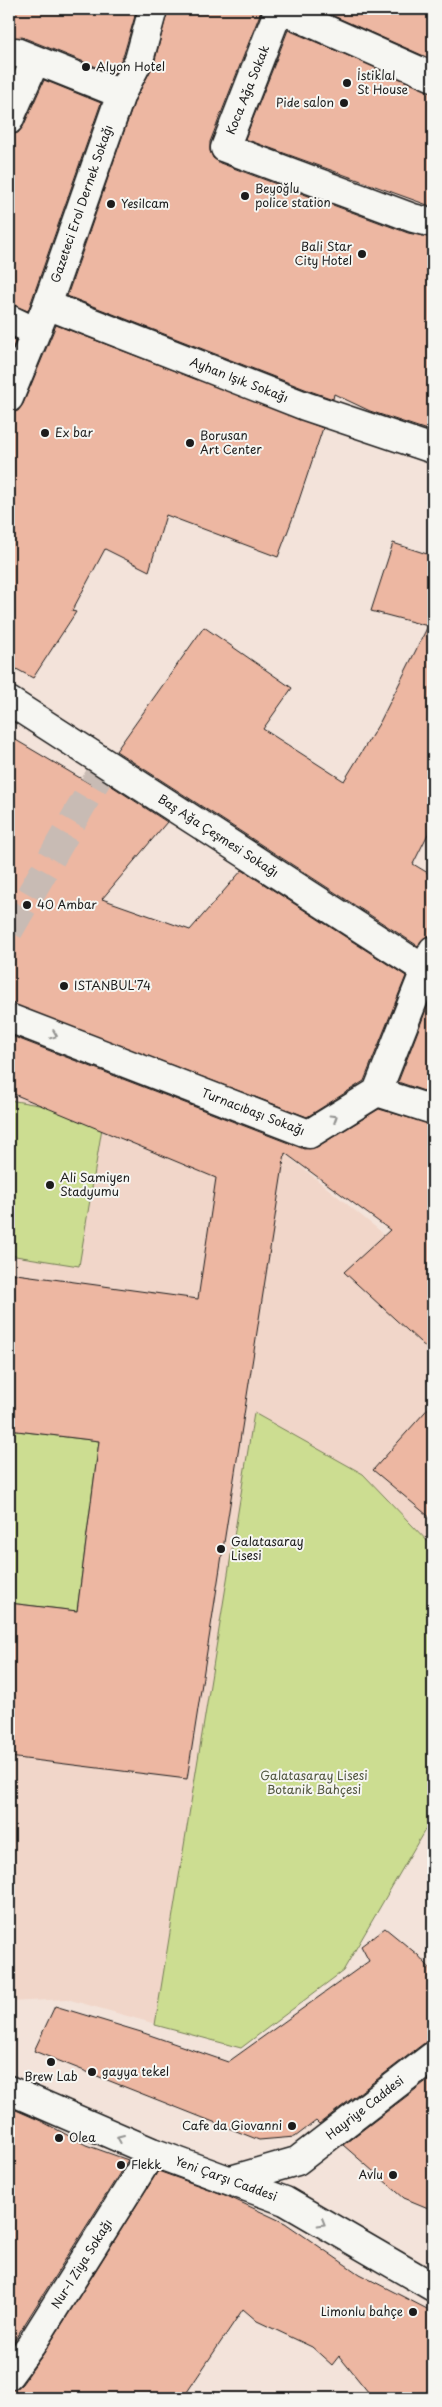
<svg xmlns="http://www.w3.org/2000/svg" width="442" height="2407" viewBox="0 0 442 2407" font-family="'Playpen Sans',sans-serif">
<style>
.built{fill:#f1d6c9}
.green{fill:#ccdd91;stroke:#747c56}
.building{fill:#edb7a2;stroke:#1c1c1c}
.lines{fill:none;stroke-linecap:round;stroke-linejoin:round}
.minor-tunnel{stroke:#c8bbb4;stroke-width:28;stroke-dasharray:28 14;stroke-linecap:butt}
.minor-casing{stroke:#1c1c1c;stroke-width:31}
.minor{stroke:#f6f6f2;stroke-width:28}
.oneway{stroke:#949492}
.poi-dot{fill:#1c1c1c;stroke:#f6f6f2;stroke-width:2}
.labels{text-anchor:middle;stroke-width:4;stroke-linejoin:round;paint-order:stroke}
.poi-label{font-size:12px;fill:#1c1c1c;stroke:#f6f6f2;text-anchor:start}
.street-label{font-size:12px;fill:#1c1c1c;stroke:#f6f6f2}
.park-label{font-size:12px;fill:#51563f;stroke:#f6f6f2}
</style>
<rect width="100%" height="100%" fill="#f3e3da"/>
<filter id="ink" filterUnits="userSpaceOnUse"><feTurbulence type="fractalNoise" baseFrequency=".02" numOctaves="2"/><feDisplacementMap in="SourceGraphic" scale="10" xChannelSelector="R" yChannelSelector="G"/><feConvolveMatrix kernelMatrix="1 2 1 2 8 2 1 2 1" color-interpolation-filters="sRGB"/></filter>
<g filter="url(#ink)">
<path class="built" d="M9,1045l280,112 90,73 54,52v534l-90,155 -102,77 -174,-49 -58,3z"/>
<path class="green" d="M9,1100l95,16 -25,150 -70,-11z
M254,1413l109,61 70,73v269l-90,155 -102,77 -86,-23z
M9,1430l90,11 -22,170 -68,-8z"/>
<path class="building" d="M9,9h128l-13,45 -10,20 -92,-37 -13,2z
M168,9h94l-52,133v9l3,7 7,5 188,70 25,5v194l-63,-21 -36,-17 -1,5 -23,-8 -243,-95 68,-196 19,-36z
M318,9h115v51z
M288,30l145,62v115l-188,-68z
M9,66l6,2 -6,14z
M44,80l57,23 -73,208 -19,-7v-169l9,-2 5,-6z
M56,325l267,103 -28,84 -17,45 -112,-42 -17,56 -44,-22 -33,62 4,1 -43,66 -24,-13v-252l9,-2 5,-7z
M9,336l7,4 -7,17z
M393,543l40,13v268l-20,40 20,12v59l-9,3 -6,8 -302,-195 88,-124 88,61 -29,41 81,52 36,-59 48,-96 -57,-15z
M9,736l83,49 6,-8 69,45 -65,77 88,31 52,-60 164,106 -42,105 -57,36 -298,-114z
M433,992v102l-35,-12z
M9,1035l295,114 13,-2 62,-38 54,16v229l-89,-82 46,-42 -105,-77 -98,626 -178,-22v-154l68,8 22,-170 -90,-11v-157l189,26 18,-121 -207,-86z
M433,1403v117l-60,-50z
M385,1928l33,27 15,17v69l-10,3 -104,80 -3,-3 -21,16 -36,3 -225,-89 21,-45 86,26 87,30 141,-101 -8,-15z
M433,2076v134l-29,-12 -61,-53z
M9,2107l32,14 45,24 42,15 -119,189z
M158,2171l67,24 60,28 74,51 74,38v86h-60l-34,-42 -7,9 -20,-18 -55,-26 -14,-12 -60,89h-174v-8l7,-1 6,-5 22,-31z"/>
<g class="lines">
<path class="minor-tunnel" d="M9,931l97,-167"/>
<g class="minor-casing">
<path id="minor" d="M279,9l-54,139 188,70 20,5
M280,9l153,68
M16,52l105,42
M9,120l26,-59
M47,305l258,101 128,43
M9,319l25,12
M9,398l38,-93 74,-211 18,-34 14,-51
M9,701l418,270
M9,1018l300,116 68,-42 56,-142
M377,1092l56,18
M9,2090l143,62 133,49 148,86
M231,2180l66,-19 136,-105
M9,2375l22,-30 121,-193"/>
</g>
<use href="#minor" class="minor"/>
</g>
<defs><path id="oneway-chevron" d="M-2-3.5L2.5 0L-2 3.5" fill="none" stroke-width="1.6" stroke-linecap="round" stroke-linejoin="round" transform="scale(1.25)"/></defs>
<g class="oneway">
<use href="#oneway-chevron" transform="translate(54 1035) rotate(21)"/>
<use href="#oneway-chevron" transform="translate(334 1118) rotate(-32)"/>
<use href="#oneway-chevron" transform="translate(120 2138) rotate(-157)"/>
<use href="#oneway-chevron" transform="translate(322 2223) rotate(30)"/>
</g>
</g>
<g class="poi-dot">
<circle cx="86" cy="67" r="5"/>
<circle cx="347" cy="83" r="5"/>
<circle cx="344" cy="103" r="5"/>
<circle cx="245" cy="196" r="5"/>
<circle cx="111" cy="204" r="5"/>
<circle cx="362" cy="254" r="5"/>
<circle cx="45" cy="433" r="5"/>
<circle cx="190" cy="443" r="5"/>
<circle cx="27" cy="905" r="5"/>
<circle cx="64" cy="986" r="5"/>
<circle cx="50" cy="1185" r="5"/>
<circle cx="221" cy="1549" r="5"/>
<circle cx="51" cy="2062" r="5"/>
<circle cx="92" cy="2072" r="5"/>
<circle cx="292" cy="2126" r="5"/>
<circle cx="59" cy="2138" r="5"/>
<circle cx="121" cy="2165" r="5"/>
<circle cx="393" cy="2175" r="5"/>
<circle cx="413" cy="2312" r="5"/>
</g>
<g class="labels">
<g class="poi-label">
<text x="96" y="71">Alyon Hotel</text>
<text x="357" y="80">İstiklal<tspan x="357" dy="14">St House</tspan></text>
<text x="334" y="107" text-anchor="end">Pide salon</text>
<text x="255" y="193">Beyoğlu<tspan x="255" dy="14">police station</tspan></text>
<text x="121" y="208">Yesilcam</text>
<text x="352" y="251" text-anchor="end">Bali Star<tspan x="352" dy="14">City Hotel</tspan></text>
<text x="55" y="437">Ex bar</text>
<text x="200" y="440">Borusan<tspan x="200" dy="14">Art Center</tspan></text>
<text x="37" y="909">40 Ambar</text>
<text x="74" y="990">ISTANBUL'74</text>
<text x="60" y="1182">Ali Samiyen<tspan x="60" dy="14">Stadyumu</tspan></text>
<text x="231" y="1546">Galatasaray<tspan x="231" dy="14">Lisesi</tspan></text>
<text x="102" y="2076">gayya tekel</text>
<text x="51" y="2081" text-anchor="middle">Brew Lab</text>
<text x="282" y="2130" text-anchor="end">Cafe da Giovanni</text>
<text x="69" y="2142">Olea</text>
<text x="131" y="2169">Flekk</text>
<text x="383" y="2179" text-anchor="end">Avlu</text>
<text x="403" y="2316" text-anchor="end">Limonlu bahçe</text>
</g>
<g class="street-label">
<text transform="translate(248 90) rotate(-68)" y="4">Koca Ağa Sokak</text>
<text transform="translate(82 204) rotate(-71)" y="4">Gazeteci Erol Dernek Sokağı</text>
<text transform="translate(239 380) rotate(21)" y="4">Ayhan Işık Sokağı</text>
<text transform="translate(218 836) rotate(33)" y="4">Baş Ağa Çeşmesi Sokağı</text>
<text transform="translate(253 1112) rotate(21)" y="4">Turnacıbaşı Sokağı</text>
<text transform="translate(365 2108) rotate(-38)" y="4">Hayriye Caddesi</text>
<text transform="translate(226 2179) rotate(20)" y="4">Yeni Çarşı Caddesi</text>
<text transform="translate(82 2264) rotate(-58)" y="4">Nur-I Ziya Sokağı</text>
</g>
<g class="park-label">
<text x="314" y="1780">Galatasaray Lisesi<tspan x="314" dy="14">Botanik Bahçesi</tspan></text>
</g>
</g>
<rect width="442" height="2407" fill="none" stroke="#f6f6f2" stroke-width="30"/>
<rect x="15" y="15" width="412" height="2377" fill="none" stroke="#1c1c1c" stroke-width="2" filter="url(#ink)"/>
</svg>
